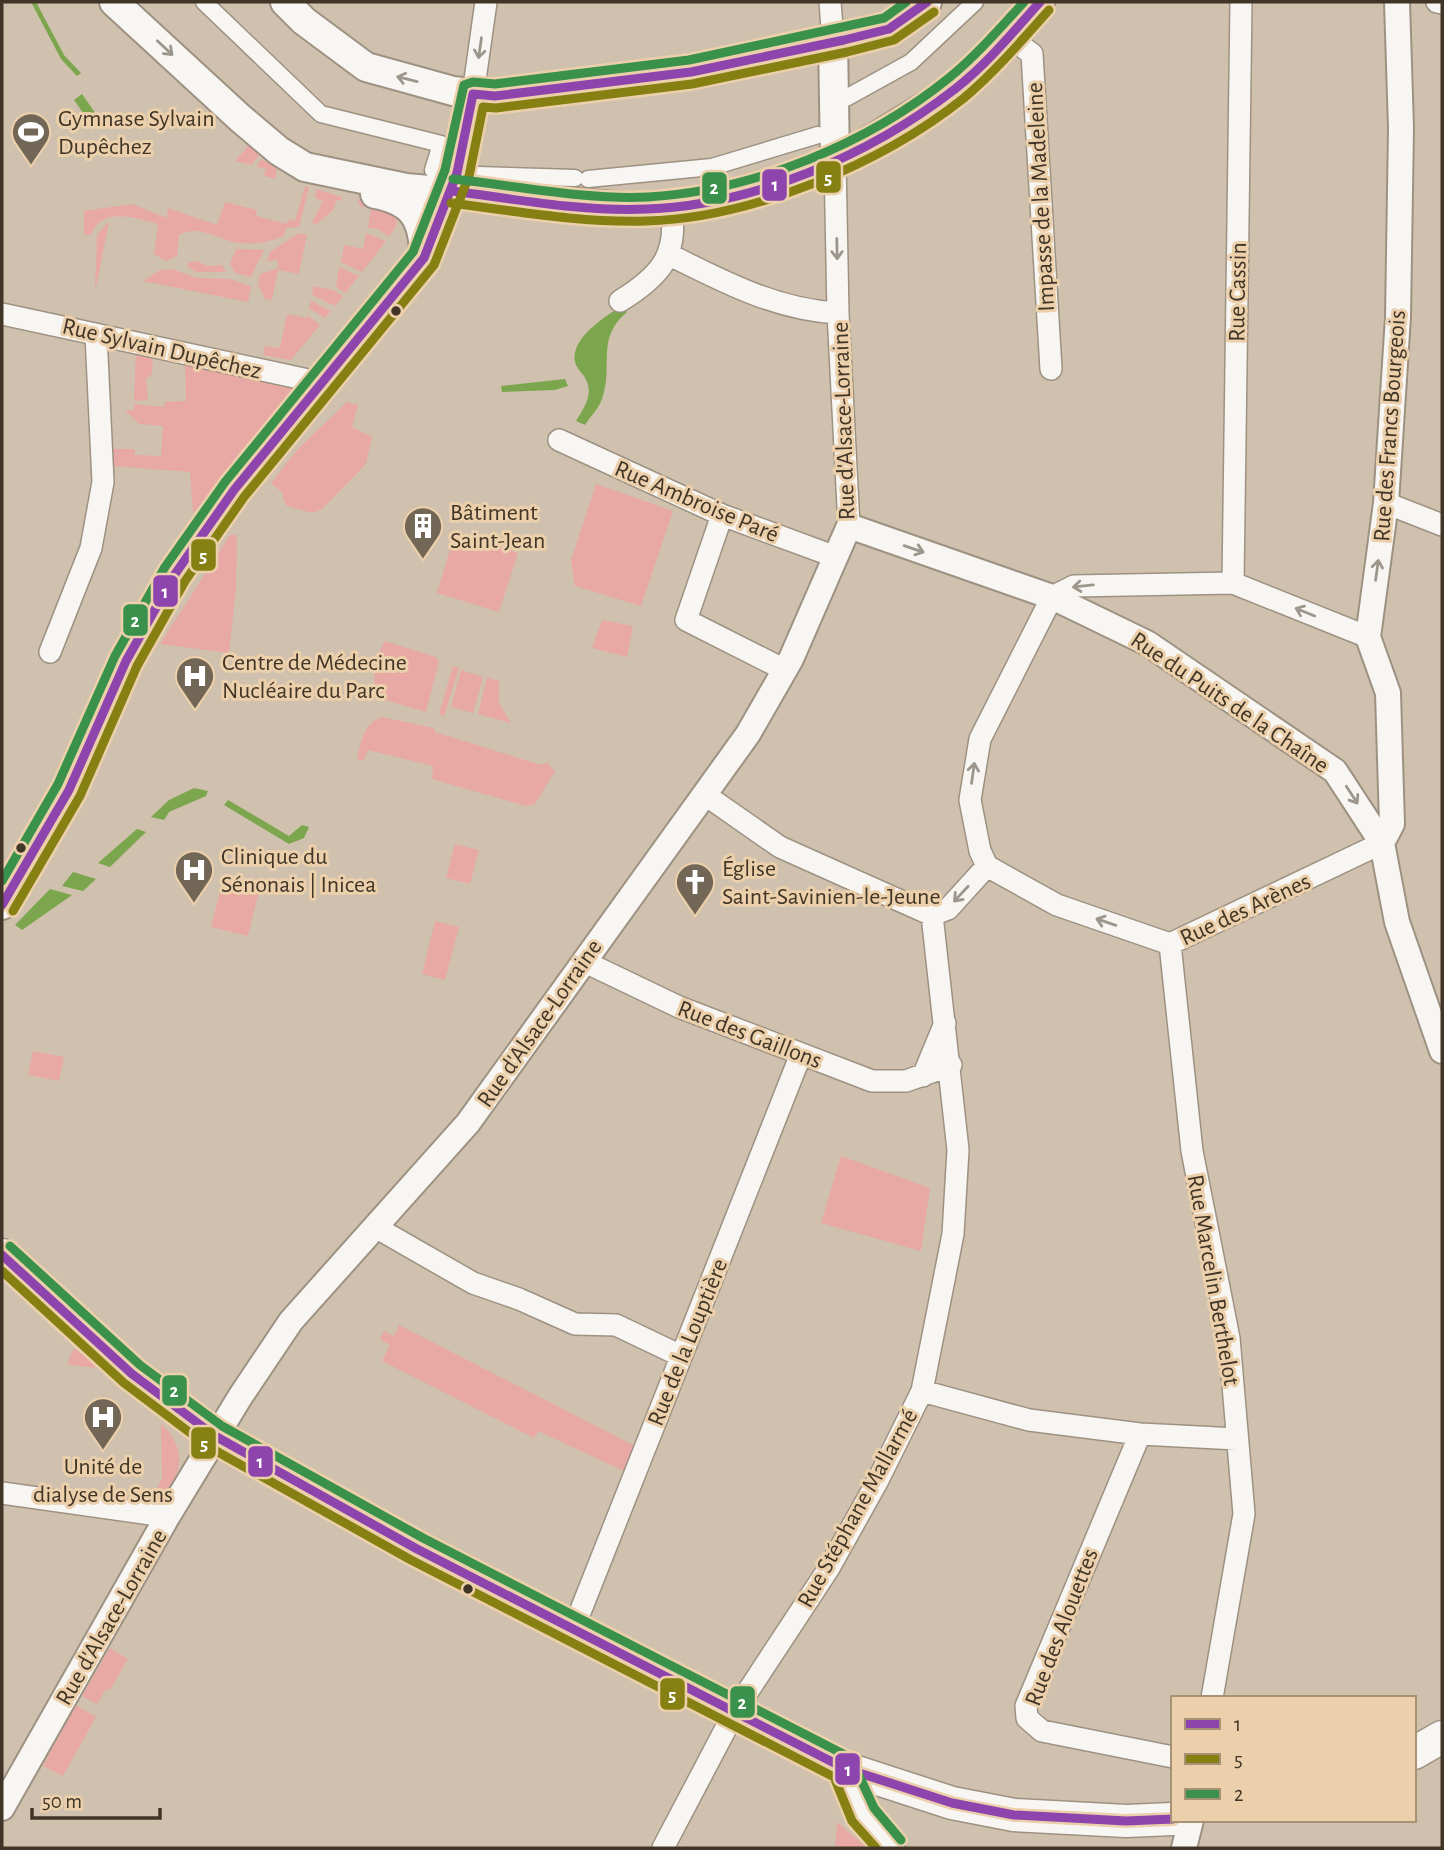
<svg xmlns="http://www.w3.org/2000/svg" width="1444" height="1850" viewBox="0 0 1444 1850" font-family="'Alegreya Sans',sans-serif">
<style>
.green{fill:#e8a8a4}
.water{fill:#7ba64d}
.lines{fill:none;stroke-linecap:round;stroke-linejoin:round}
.pedestrian-casing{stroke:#9d9182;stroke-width:19}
.minor-casing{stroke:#9d9182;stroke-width:24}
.tertiary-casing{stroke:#9d9182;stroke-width:28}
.secondary-casing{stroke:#9d9182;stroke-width:32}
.primary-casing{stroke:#9d9182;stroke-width:35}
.pedestrian{stroke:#f8f6f3;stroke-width:16}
.minor{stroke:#f8f6f3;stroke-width:21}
.tertiary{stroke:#f8f6f3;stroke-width:24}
.secondary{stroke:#f8f6f3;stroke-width:28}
.primary{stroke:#f8f6f3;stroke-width:32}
.bus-1-casing{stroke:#ecd0ab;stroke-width:14}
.bus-2-casing{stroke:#ecd0ab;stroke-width:14}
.bus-3-casing{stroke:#ecd0ab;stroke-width:14}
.bus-1{stroke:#8e44ad;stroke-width:9}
.bus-2{stroke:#868013;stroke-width:9}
.bus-3{stroke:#3a914b;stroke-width:9}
.oneway{stroke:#9c968c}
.bus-dot{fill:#403526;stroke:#ecd0ab;stroke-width:2.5}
.labels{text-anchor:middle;stroke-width:6;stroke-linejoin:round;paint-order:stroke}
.poi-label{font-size:24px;fill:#403526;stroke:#ecd0ab;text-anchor:start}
.street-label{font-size:24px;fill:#403526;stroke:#ecd0ab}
.line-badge{stroke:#ecd0ab;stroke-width:2.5}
.badge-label{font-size:19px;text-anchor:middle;font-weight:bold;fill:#fff}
</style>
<rect width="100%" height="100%" fill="#d0c1ae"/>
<path class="green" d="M249,145l10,10 -8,10 -16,-4z
M262,159l15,10 -2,10 -11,-3 2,-7 -10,-3z
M305,186l4,1 -10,40 -13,1 -2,8c-15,6 -28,9 -44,7 -20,-2 -41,-20 -61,-8l-2,21 -11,5 -12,-7 4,-30c-23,-6 -56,-18 -67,11h-7v-24l48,-7 35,14 1,-10 49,17 8,-23 32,8 -1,6 31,8 1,-5 7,2z
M316,189l26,8 -1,4 -5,-1 -2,9 -17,15 -5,-1 11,-22 -8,-3z
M357,199l36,11 4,14 -8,13 -11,-8 -10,-1 3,-20 -11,-2z
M109,221l-14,71 2,-57z
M299,233l8,2 -8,39 -21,-4 -6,30 -7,-1 -7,-15 2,-10 19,-6 -2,-8 -10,1 3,-9z
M366,233l20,8 -24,31 -21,-10 3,-17 19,4z
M236,249l28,1 -13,27 -16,-4 -5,-9z
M196,261l12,5 14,-1 4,7h-30l-9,-6 2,-4z
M339,267l20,9 -14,17 -9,-6z
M172,269l25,9 33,1 21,7 -3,16 -105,-21 17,-11z
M313,286l20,4 10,6 -8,10 -23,-11z
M311,301l20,10 -6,7 -16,-10z
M287,314l20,4 1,-3 12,10 -29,35 -28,-5 2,-9 15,2z
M136,350l17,4 -1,20 -6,5 2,21 -14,1z
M185,360l104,23 5,7 -101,123 -3,-41 -77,-6 -2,-17h24v6l26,1 2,-30 -24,-2 -14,-14h9v-6l30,3 1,-5 21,-1z
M347,402l11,3 -6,22 20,10 -6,27 -44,45 -10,4 -25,-7 -4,-6v-7l-12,-10 26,-33z
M596,484l77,27 -32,95 -66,-20 -4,-26z
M455,533l63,20 -19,59 -62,-19z
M230,535h7l-1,53 -7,65 -69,-9z
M602,620l31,6 -6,31 -35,-9z
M385,641l51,16 3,4 -13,51 -48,-14c-8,-15 -2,-44 7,-57z
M453,666l6,2 -15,48 -5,-2z
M461,670l22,7 -10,36 -22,-6z
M487,677l12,4v22l12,20 -33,-9z
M382,717l52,11 1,4 106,33 6,-2 8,8 -20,33 -9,2 -94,-27 1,-13 -65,-16 -5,11 -6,-2c5,-19 5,-34 25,-42z
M455,844l24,6 -9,34 -24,-6z
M233,880l27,7 -12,49 -37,-9 10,-40 9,2z
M435,921l24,6 -14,53 -23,-6z
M33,1051l31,6 -5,24 -31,-6z
M841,1156l89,32 -9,63 -100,-28z
M399,1325l238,122 -13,24 -86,-40 -4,7 -152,-77 8,-16 -10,-6 4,-8 10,5z
M74,1348l20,15 1,5 -28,-4z
M161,1424c27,23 22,55 -4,77l-8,1 13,-23z
M110,1648l18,11 -18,31 -4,-1 -9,15 -15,-8z
M76,1705l20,12 -33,59 -20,-10z
M837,1822l30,26h-32z"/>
<path class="water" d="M31,2h5l28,53 17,18 -4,3 -16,-17z
M82,94l14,20 -8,6 -14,-20z
M622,306l5,6c-32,27 -13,53 -25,87 -4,11 -11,16 -17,26l-9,-4c9,-15 19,-28 8,-45 -3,-4 -8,-9 -9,-14 -5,-24 31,-46 47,-56z
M565,379l3,7 -13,4 -53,2 -1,-6z
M194,788l14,3 -2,5 -37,16 -5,8 -13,-3 18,-17z
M228,800l61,36 13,-11 7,2 -5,11 -15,6 -65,-39z
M137,829l9,3 -36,35 -12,-4z
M73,872l23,7 -13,12 -21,-5z
M50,889l22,6 -50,35 -7,-5z"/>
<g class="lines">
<g class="pedestrian-casing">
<path id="pedestrian" d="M204,2l117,112 120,30 -8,26
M846,98l65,-36 64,-60
M478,175l97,3
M588,179l124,-12 106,-32"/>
</g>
<g class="minor-casing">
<path id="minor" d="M830,2l3,39
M1437,2l5,1
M1008,36l24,18 19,315
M473,94l13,-92
M835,160l3,153 11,213
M670,255c54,27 107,55 168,58
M620,301c39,-24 59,-45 51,-94
M2,314l320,69
M559,440l163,75 114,42
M1386,503l56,22
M722,515l-36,105 99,50
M1233,583l8,-581
M1368,637l-135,-54 -159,3 -22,11 -72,142 -10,61 10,51 7,15 70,39 113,39 212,-101
M50,652l41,-104 12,-66 -7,-147
M704,794l76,53 152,68 16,-6 39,-43
M1170,944l22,207 37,187 15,176 -32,184
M583,961l96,46 193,74h34l45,-16
M923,1076l22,-53
M377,1228l96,55 46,16 56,25 41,1 65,31
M922,1391l107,29 111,14 97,5
M1140,1434l-114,272 1,12 15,13 131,26
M2,1493l156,22 8,4
M573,1630l228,-576
M663,1848l72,-137 94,-143 48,-86 45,-91 31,-157 5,-84 -26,-235"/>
</g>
<g class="tertiary-casing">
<path id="tertiary" d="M1382,843l10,-19 -4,-131 -20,-56 18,-134 12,-186 3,-189 -4,-126
M844,1768l19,47 29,33
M2,1808l164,-289 74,-122 51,-76 177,-198 280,-389 43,-75 58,-133 203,71 95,46 188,128 47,72 15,79 45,129
M1184,1848l7,-28"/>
</g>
<g class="secondary-casing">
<path id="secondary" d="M114,2l126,116 39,33 26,16 101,21 241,21 74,-12 64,-18 63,-25 108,-66 84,-86
M285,2l19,19 62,46 87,24 42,5 196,-24 153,-32 45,-11 38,-27
M833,41l2,119
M375,194c39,7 49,26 49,64
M2,905l67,-115 57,-129 49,-87 59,-84 190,-232 33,-85 16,-79"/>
</g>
<g class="primary-casing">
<path id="primary" d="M2,1255l130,119 83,62 202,113 427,219 108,35 62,12 112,6 47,-2
M1414,1753l28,-16"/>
</g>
<use href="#pedestrian" class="pedestrian"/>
<use href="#minor" class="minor"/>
<use href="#tertiary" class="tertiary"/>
<use href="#secondary" class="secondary"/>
<use href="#primary" class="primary"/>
<g class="bus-1-casing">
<path id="bus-1" d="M452,191c64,8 130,21 195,18 108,-4 223,-54 308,-120 32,-25 58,-57 85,-87
M2,905l67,-115 57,-129 49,-87 59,-84 190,-232 33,-85 16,-79 22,2 196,-24 153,-32 45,-11 38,-27
M2,1255l130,119 83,62 202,113 427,219 108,35 62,12 112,6 47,-2"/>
</g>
<g class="bus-2-casing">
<path id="bus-2" d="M451,203c64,8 130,20 195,18 107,-3 235,-57 318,-123 31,-26 58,-58 85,-88
M13,911l67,-115 57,-130 48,-85 59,-84 190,-232 35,-89 14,-69 13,1 196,-24 155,-32 47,-12 40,-28
M2,1271l122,112 85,64 202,113 423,217 18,44 24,27"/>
</g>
<g class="bus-3-casing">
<path id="bus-3" d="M453,179c65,7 131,21 195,18 105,-6 220,-53 302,-120 27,-22 50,-49 74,-75
M2,881l56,-97 57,-128 50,-89 60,-85 188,-230 32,-82 19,-85 9,-3 22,2 194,-24 195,-42 22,-16
M10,1246l130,119 82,61 201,112 428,220 23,50 27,32"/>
</g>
<use href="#bus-1" class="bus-1"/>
<use href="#bus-2" class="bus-2"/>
<use href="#bus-3" class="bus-3"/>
</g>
<defs><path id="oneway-shaft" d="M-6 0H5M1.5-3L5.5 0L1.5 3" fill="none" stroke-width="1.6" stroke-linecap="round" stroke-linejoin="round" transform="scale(1.75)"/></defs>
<g class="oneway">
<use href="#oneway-shaft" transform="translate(165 48) rotate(43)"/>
<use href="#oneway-shaft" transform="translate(480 48) rotate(98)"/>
<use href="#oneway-shaft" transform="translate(407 79) rotate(-166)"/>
<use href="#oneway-shaft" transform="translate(837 249) rotate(89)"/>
<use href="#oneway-shaft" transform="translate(914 549) rotate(19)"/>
<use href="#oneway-shaft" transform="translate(1377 570) rotate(-82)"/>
<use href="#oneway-shaft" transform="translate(1083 586) rotate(174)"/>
<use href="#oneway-shaft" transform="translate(1305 612) rotate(-158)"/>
<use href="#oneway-shaft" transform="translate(973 773) rotate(-82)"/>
<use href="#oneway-shaft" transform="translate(1352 795) rotate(57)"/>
<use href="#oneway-shaft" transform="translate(961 894) rotate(133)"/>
<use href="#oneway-shaft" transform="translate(1106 922) rotate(-161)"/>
</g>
<defs>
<g id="stadium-pin" transform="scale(2.0125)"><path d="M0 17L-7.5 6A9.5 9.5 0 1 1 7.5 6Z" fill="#726656" stroke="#ecd0ab"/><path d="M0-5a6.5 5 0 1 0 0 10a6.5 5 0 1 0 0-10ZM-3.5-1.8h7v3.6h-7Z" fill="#fff"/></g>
<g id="building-pin" transform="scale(2.0125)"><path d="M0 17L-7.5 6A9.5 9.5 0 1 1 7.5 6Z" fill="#726656" stroke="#ecd0ab"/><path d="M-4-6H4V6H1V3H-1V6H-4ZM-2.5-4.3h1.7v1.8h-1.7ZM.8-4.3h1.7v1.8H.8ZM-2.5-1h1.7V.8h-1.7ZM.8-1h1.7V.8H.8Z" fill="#fff"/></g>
<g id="hospital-pin" transform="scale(2.0125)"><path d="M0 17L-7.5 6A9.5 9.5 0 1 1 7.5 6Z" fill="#726656" stroke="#ecd0ab"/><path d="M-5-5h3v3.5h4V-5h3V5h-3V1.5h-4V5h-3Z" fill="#fff"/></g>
<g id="church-pin" transform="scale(2.0125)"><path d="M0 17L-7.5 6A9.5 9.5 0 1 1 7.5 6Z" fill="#726656" stroke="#ecd0ab"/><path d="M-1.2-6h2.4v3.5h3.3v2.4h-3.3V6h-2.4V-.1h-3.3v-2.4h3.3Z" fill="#fff"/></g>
</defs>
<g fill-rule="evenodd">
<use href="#stadium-pin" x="31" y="132"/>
<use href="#building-pin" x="423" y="526"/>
<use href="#hospital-pin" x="195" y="676"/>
<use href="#hospital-pin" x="194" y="870"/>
<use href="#church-pin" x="695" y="882"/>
<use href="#hospital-pin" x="103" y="1417"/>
</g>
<g class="bus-dot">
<circle cx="396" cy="311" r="6"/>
<circle cx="21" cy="848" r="6"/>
<circle cx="468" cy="1589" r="6"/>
</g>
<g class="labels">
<g class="poi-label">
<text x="58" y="126">Gymnase Sylvain<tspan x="58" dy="28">Dupêchez</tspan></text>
<text x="450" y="520">Bâtiment<tspan x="450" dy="28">Saint-Jean</tspan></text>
<text x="222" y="670">Centre de Médecine<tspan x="222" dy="28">Nucléaire du Parc</tspan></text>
<text x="221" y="864">Clinique du<tspan x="221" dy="28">Sénonais | Inicea</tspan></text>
<text x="722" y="876">Église<tspan x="722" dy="28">Saint-Savinien-le-Jeune</tspan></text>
<text x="103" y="1474" text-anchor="middle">Unité de<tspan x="103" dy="28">dialyse de Sens</tspan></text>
</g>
<g class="street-label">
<text transform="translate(1040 197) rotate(-93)" y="8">Impasse de la Madeleine</text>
<text transform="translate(1237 292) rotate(-89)" y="8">Rue Cassin</text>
<text transform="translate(162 348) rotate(13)" y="8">Rue Sylvain Dupêchez</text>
<text transform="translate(843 421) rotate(-92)" y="8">Rue d'Alsace-Lorraine</text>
<text transform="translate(1389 426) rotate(-86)" y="8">Rue des Francs Bourgeois</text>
<text transform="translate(697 501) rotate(23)" y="8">Rue Ambroise Paré</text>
<text transform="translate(1230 702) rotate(34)" y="8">Rue du Puits de la Chaîne</text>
<text transform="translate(1245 909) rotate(-25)" y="8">Rue des Arènes</text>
<text transform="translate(539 1023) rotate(-55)" y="8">Rue d'Alsace-Lorraine</text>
<text transform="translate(750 1034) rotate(21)" y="8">Rue des Gaillons</text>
<text transform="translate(1214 1280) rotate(80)" y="8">Rue Marcelin Berthelot</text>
<text transform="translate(687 1342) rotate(-68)" y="8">Rue de la Louptière</text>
<text transform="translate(857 1508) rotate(-61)" y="8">Rue Stéphane Mallarmé</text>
<text transform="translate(111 1617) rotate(-60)" y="8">Rue d'Alsace-Lorraine</text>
<text transform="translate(1061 1627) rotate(-69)" y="8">Rue des Alouettes</text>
</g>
</g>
<g class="line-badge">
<rect x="815" y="160" width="27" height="34" rx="7" fill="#868013"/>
<rect x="761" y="168" width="27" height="34" rx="7" fill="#8e44ad"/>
<rect x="701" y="171" width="27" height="34" rx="7" fill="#3a914b"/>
<rect x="190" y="538" width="27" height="34" rx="7" fill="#868013"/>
<rect x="152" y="574" width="27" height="34" rx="7" fill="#8e44ad"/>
<rect x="122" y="603" width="27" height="34" rx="7" fill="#3a914b"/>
<rect x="161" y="1374" width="27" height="33" rx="7" fill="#3a914b"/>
<rect x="190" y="1426" width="27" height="34" rx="7" fill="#868013"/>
<rect x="247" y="1445" width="27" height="33" rx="7" fill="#8e44ad"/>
<rect x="659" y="1677" width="27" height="34" rx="7" fill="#868013"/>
<rect x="729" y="1685" width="27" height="34" rx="7" fill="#3a914b"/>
<rect x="834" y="1752" width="27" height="34" rx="7" fill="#8e44ad"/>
</g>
<g class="badge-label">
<text x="828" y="184">5</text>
<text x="775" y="191">1</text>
<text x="714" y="194">2</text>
<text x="203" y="562">5</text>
<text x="165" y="598">1</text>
<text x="135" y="627">2</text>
<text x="174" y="1397">2</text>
<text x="204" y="1450">5</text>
<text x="260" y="1468">1</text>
<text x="672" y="1701">5</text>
<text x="742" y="1709">2</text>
<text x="848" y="1776">1</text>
</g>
<rect width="1444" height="1850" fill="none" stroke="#403526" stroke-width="7"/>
<rect x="1171" y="1696" width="245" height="126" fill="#ecd0ab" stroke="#a79276" stroke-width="2"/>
<rect x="1185" y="1719" width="35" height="10" fill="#8e44ad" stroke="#a79276" stroke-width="2"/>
<text x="1234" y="1731" font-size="21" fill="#403526">1</text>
<rect x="1185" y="1754" width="35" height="10" fill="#868013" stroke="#a79276" stroke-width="2"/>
<text x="1234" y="1766" font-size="21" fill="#403526">5</text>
<rect x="1185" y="1789" width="35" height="10" fill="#3a914b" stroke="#a79276" stroke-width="2"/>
<text x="1234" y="1801" font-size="21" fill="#403526">2</text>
<path d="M32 1808v10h128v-10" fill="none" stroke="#403526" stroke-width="3.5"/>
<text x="42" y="1808" font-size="21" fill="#403526" stroke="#ecd0ab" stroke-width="5" paint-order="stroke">50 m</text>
</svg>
